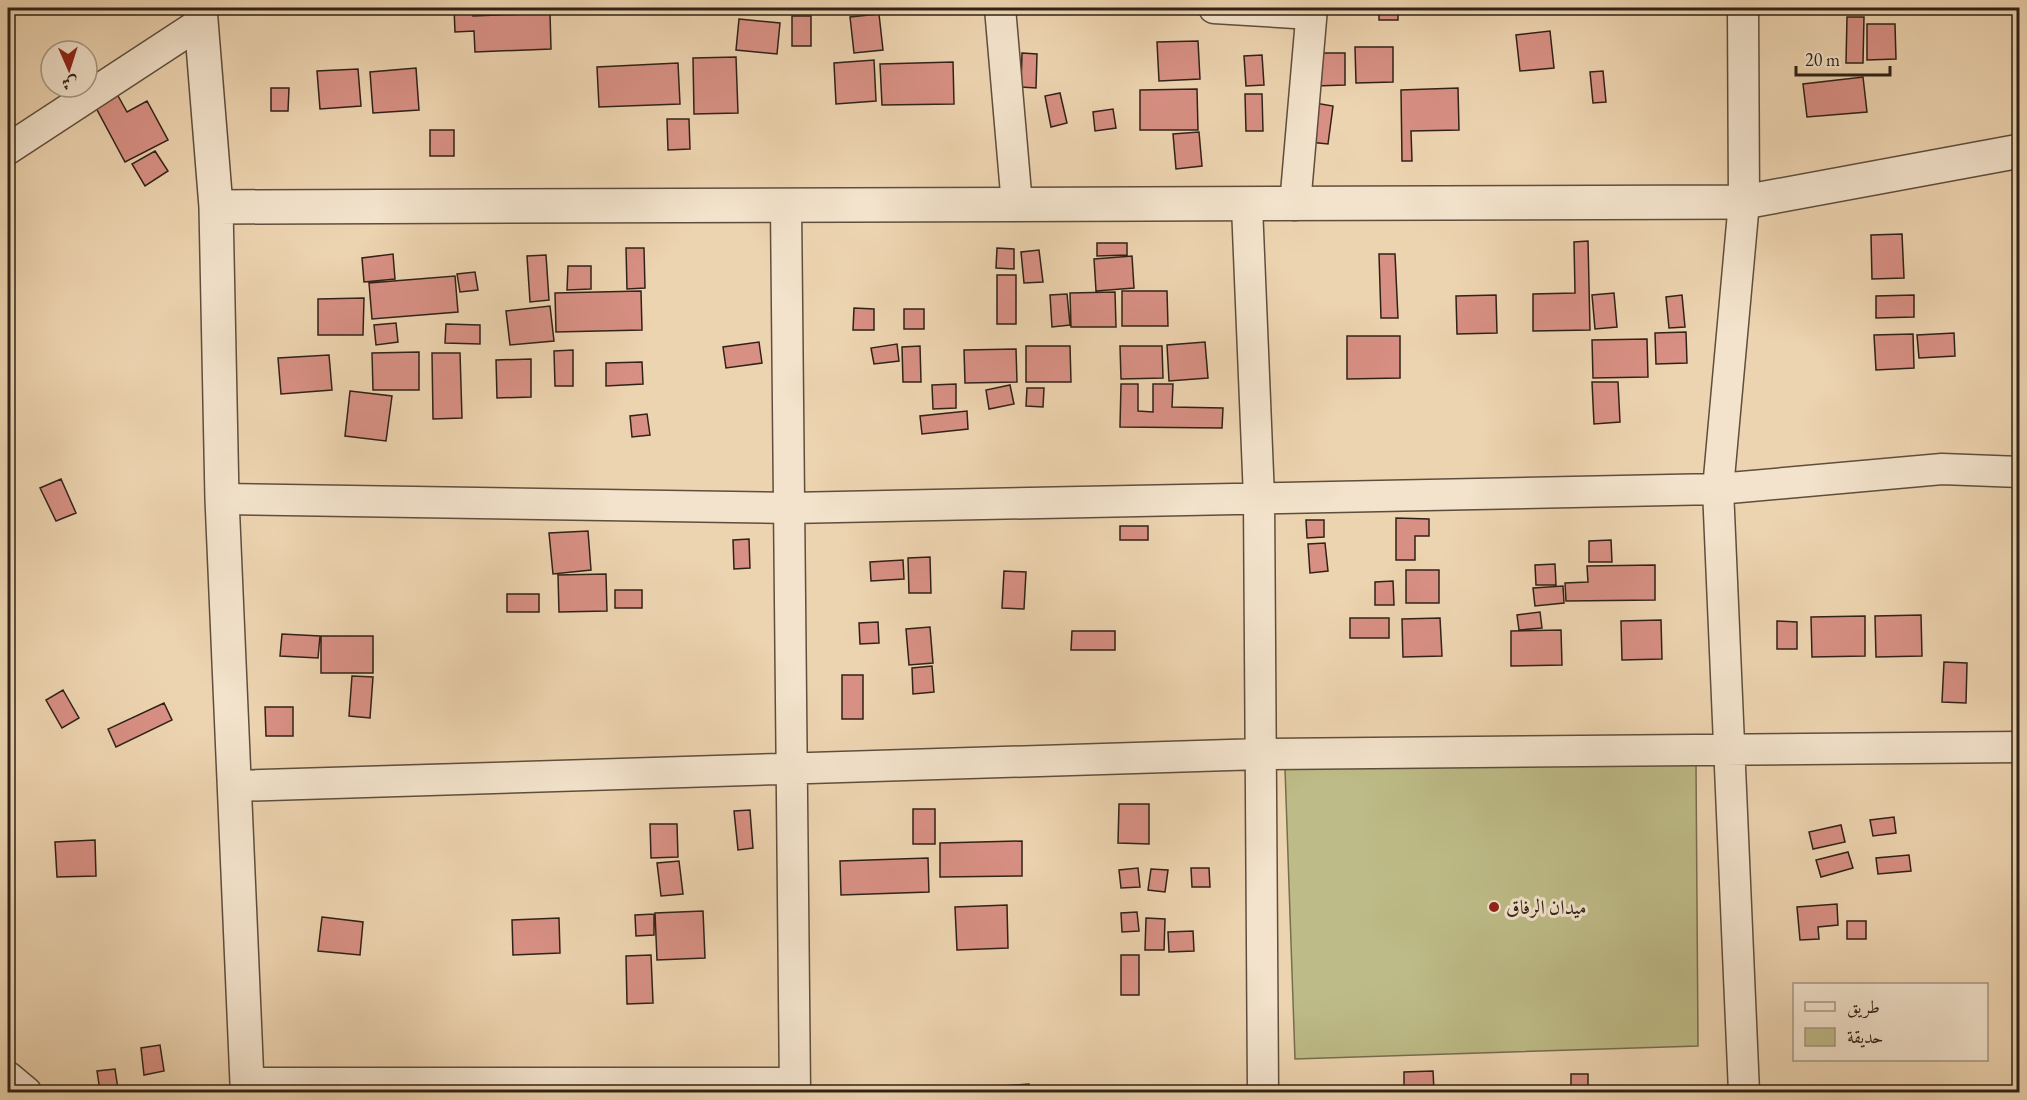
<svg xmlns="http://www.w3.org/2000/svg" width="2027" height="1100" viewBox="0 0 2027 1100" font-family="'EB Garamond',Amiri,serif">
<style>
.green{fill:#bdbb87;stroke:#766e4f;stroke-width:1.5}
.building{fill:#d89084;stroke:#302217;stroke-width:1.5}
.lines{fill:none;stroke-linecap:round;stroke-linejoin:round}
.minor-casing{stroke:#5f4e3d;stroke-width:33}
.tertiary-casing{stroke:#5f4e3d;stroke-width:36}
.minor{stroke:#f3e3cc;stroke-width:30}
.tertiary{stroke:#f3e3cc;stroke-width:33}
.poi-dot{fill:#8f2418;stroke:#f3e3cc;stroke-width:2}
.labels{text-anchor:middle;stroke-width:6;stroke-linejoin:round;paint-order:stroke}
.poi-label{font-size:20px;fill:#302217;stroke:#f3e3cc;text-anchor:start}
</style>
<rect width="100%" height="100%" fill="#edd4b0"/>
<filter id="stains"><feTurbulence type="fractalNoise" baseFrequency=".00333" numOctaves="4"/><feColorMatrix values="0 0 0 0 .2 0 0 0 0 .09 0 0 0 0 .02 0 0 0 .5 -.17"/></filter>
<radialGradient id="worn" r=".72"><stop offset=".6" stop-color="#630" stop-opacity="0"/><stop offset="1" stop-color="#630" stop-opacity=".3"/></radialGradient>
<path class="green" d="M1696,763l2,283 -403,13 -10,-290z"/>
<path class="building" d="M454,8h19v8l77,-3 1,36 -76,3 -1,-21 -19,1z
M860,8h23v1l-22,2z
M1379,8h19v12h-19z
M879,14l4,36 -29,3 -4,-36z
M792,16h19v30h-19z
M1847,17h17l-1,46h-17z
M739,19l41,4 -3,31 -41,-4z
M1867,24h28l1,35 -29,1z
M1550,31l4,37 -34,3 -4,-36z
M1198,41l2,38 -41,2 -2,-39z
M1355,47h38v35l-37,1z
M1022,53l15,1 -1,34 -15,-1z
M1314,53h31v32l-30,1z
M1262,55l2,30 -18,1 -2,-30z
M736,57l2,56 -44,1 -1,-56z
M874,60l2,41 -40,3 -2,-41z
M953,62l1,42 -72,1 -2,-41z
M678,63l2,41 -81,3 -2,-40z
M416,68l3,42 -46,3 -3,-41z
M358,69l3,37 -41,3 -3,-38z
M1603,71l3,31 -13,1 -3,-31z
M1863,77l4,35 -60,5 -4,-33z
M271,88h18l-1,23h-17z
M1458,88l1,42 -48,1 1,30h-10l-1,-71z
M1197,89l1,41h-58v-40z
M1060,93l7,30 -16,4 -6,-31z
M117,94l10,18 20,-11 21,39 -43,22 -30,-56z
M1245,94h17l1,37h-17z
M1315,103l18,3 -5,38 -19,-2z
M1113,109l3,19 -21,3 -2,-19z
M667,119h22l1,30 -22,1z
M430,130h24v26h-24z
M1199,132l3,34 -26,3 -3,-35z
M155,151l13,20 -23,15 -13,-22z
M1902,234l2,44 -32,1 -1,-44z
M1588,241l2,89 -57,1v-37l42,-1 -1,-51z
M1097,243h30v12l-30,1z
M626,248h18l1,40 -18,1z
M997,248l17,1v20l-18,-1z
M1039,250l4,32 -19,1 -3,-31z
M393,254l2,25 -31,3 -2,-24z
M1379,254h16l3,64h-17z
M546,255l3,45 -19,2 -3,-46z
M1132,256l2,32 -38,3 -2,-32z
M568,266h23v23l-24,1z
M475,272l3,18 -18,2 -3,-18z
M997,275h19v49h-19z
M455,276l3,36 -86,7 -3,-36z
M641,291l1,39 -86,2 -1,-39z
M1122,291h45l1,35h-46z
M1115,292l1,35h-45l-1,-34z
M1614,293l3,34 -22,2 -3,-34z
M1067,294l3,31 -18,2 -2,-32z
M1496,295l1,38 -40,1 -1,-38z
M1682,295l3,32 -16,1 -3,-31z
M1914,295v22l-38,1v-22z
M364,298l-1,37h-45v-36z
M550,306l4,35 -44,4 -4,-34z
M854,308l20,1v21h-21z
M904,309h20v20h-20z
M396,323l2,19 -22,3 -2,-20z
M446,324l34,1v19l-35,-1z
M1686,332l1,31 -31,1 -1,-31z
M1954,333l1,23 -36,2 -2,-23z
M1913,334l1,34 -38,2 -2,-35z
M1347,336h53v42l-53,1z
M1647,339l1,38 -55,1 -1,-38z
M759,342l3,21 -36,5 -3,-21z
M1205,342l3,36 -39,3 -2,-36z
M897,344l2,17 -25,3 -3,-16z
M920,346l1,36h-18l-1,-35z
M1026,346h44l1,36h-45z
M1120,346h42l1,32 -42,1z
M1016,349l1,33 -52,1 -1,-33z
M573,350v36h-18l-1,-35z
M419,352v38h-46l-1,-37z
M432,353h28l2,65 -29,1z
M329,355l3,35 -51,4 -3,-36z
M531,359v38l-34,1 -1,-38z
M642,362l1,22 -37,2v-23z
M1592,382h26l2,40 -26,2z
M956,384v24l-23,1 -1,-24z
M1121,384h17v27l15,1v-28h20l-1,23 51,1 -1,20 -102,-1z
M1010,385l4,19 -25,5 -3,-19z
M1027,388h17l-1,19 -17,-1z
M350,391l42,5 -6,45 -41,-5z
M967,411l1,18 -46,5 -2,-18z
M647,414l3,21 -18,2 -2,-21z
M61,479l15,34 -20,8 -16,-33z
M1396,518l33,1v17h-14v24h-19z
M1306,520h18v17l-17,1z
M1120,526h28v14h-28z
M588,531l3,39 -38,4 -4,-41z
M749,539l1,29 -16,1 -1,-29z
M1611,540l1,22h-23v-21z
M1325,543l3,28 -18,2 -2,-29z
M930,557l1,36h-22l-1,-35z
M903,560l1,19 -33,2 -1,-19z
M1555,564l1,21h-20l-1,-20z
M1655,565v35l-89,1 -1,-18 23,-1 -1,-16z
M1406,570h33v33h-33z
M1004,571l22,1 -2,37 -22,-1z
M606,574l1,37 -48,1 -1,-37z
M1393,581l1,24h-19v-23z
M1563,586l1,17 -29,3 -2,-18z
M615,590h27v18h-27z
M507,594h32v18h-32z
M1540,612l2,16 -23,2 -2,-15z
M1921,615l1,41 -46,1 -1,-41z
M1865,616v40l-53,1 -1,-40z
M1350,618h39v20h-39z
M1440,618l2,38 -39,1 -1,-38z
M1661,620l1,39 -40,1 -1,-39z
M1777,621l20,1v27h-20z
M878,622l1,21 -19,1 -1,-21z
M930,627l3,36 -24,2 -3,-36z
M1561,630l1,35 -51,1v-35z
M1072,631h43v19h-44z
M282,634l38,2 -2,22 -38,-2z
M321,636h52v37h-52z
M1944,662l23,1 -1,40 -24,-1z
M932,666l2,26 -21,2 -1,-26z
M842,675h21v44h-21z
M352,676l21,1 -3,41 -21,-2z
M63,690l16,28 -17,10 -16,-28z
M164,703l8,17 -56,27 -8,-18z
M265,707h28v29h-27z
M1119,804h30v40l-31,-1z
M913,809h22v35h-22z
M750,810l3,38 -15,2 -4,-39z
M1894,817l2,16 -23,3 -3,-16z
M650,824h27l1,33 -27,1z
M1841,825l4,17 -32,7 -4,-17z
M95,840l1,36 -39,1 -2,-35z
M1022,841v35l-82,1v-34z
M1848,852l5,16 -32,9 -5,-17z
M1909,855l2,16 -33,3 -2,-16z
M928,858l1,34 -88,3 -1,-34z
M679,861l4,33 -22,2 -4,-33z
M1138,868l2,19 -19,1 -2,-18z
M1191,868h18l1,19h-18z
M1151,869l17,1 -3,22 -17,-2z
M1837,904l1,21 -20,2 1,12 -19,1 -3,-33z
M1007,905l1,43 -51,2 -2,-43z
M703,911l2,47 -48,2 -2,-47z
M1137,912l2,19 -17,1 -1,-19z
M654,914v21l-18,1 -1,-21z
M322,917l41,5 -3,33 -42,-4z
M559,918l1,35 -47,2 -1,-35z
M1146,918l19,1 -1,31h-19z
M8,920l4,29h-4z
M1847,921h19v18h-19z
M1193,931l1,20 -25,1 -1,-20z
M651,955l2,48 -26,1 -1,-48z
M1121,955h18v40h-18z
M160,1045l4,26 -20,4 -3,-27z
M115,1069l3,20 -18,2 -3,-20z
M1433,1071l1,20 -30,1v-20z
M1571,1074h17v18h-17z
M1029,1084l1,8h-27v-6z"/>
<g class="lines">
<g class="minor-casing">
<path id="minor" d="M1000,8l17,197
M1214,8l81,5 16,-5
M1743,8l1,194 -26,287 26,603
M8,149l194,-127
M1295,205l17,-197
M786,206l9,886
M1247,206l12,292 4,594
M222,499l568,9 928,-19 224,-20 78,3
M234,786l1027,-32 759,-7
M8,1077l18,15
M247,1083h548"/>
</g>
<g class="tertiary-casing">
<path id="tertiary" d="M200,8l16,199 6,292 25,584 4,9
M216,207l1528,-5 276,-51"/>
</g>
<use href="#minor" class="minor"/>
<use href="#tertiary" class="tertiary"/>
</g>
<circle class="poi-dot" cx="1494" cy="907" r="6"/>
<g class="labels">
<g class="poi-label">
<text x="1506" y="914">ميدان الرفاق</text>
</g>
</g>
<rect width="2027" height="1100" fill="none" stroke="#edd4b0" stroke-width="30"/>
<rect x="9" y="9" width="2009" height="1082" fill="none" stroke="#302217" stroke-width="3"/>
<rect x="15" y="15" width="1997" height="1070" fill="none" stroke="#302217" stroke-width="1.5"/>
<rect x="1793" y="983" width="195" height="78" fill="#f3e3cc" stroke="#a59684" stroke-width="1.5"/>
<rect x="1805" y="1002" width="30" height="9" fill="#f3e3cc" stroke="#a59684" stroke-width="1.5"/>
<text x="1847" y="1013" font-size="18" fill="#302217">طريق</text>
<rect x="1805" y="1028" width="30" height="18" fill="#bdbb87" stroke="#a59684" stroke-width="1.5"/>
<text x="1847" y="1043" font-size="18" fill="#302217">حديقة</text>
<g transform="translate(69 69) rotate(177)"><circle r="28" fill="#f3e3cc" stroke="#a59684" stroke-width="1.5"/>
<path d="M0-4.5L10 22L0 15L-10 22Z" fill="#8f2418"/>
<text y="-9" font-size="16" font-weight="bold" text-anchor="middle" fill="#302217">ش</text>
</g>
<path d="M1796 66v9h94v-9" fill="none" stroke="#302217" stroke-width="3"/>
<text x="1805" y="66" font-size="18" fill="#302217" stroke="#f3e3cc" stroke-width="4.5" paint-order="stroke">20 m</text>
<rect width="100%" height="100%" filter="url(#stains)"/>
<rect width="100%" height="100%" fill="url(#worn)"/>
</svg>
